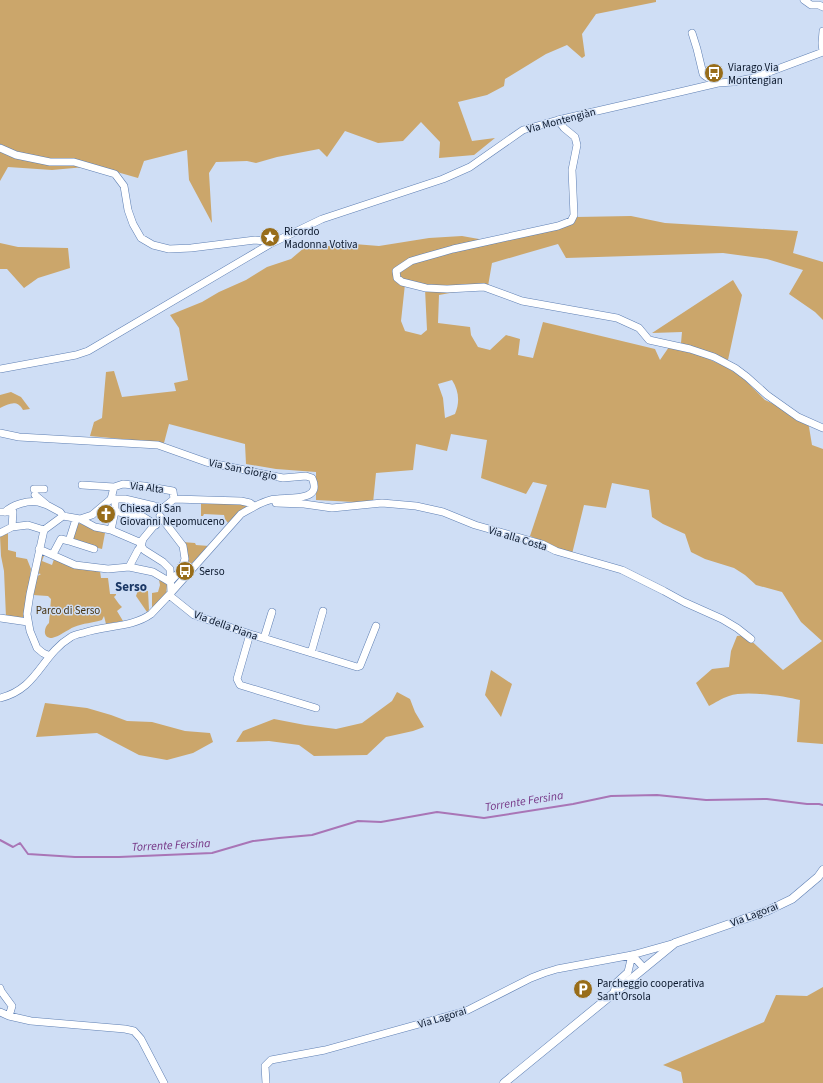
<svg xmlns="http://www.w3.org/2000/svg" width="823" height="1083" viewBox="0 0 823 1083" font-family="'Source Sans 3',sans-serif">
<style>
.green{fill:#cba66b;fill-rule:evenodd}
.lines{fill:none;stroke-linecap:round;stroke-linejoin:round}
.stream{stroke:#a975b6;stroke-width:2}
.minor-casing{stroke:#5e7fb3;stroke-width:8}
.major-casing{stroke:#5e7fb3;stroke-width:9}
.minor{stroke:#fff;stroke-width:7}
.major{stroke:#fff;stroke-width:8}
.labels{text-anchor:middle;stroke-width:3;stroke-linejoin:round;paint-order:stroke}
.poi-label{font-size:11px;fill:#0a172b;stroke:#cfdef5;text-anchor:start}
.street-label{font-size:11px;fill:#0a172b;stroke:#cfdef5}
.park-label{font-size:11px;fill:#463311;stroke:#cfdef5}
.water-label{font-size:12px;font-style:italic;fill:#753585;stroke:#cfdef5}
.quarter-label{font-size:13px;font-weight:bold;fill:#1a3765;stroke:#cfdef5}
</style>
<rect width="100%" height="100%" fill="#cfdef5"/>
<path class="green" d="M0,0h656v2l-60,12 -14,20 3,22 -3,2 -15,-13 -21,9 -41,25 -1,7 -17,9 -29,7 14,39 23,-3 -21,17 -35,3 1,-16 -19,-20 -18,19 -25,2 -33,-12 -18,26 -8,-8 -42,8 -21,6 -9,-2 -31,1 -7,11 3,50 -23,-43 -2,-30 -43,11 -6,17 -42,-12 -44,4 -44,-3 -8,14z
M631,216l34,7 133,8 -5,22 30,9v58l-8,-8 -26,-18 14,-24 -36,-11 -44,-6 -157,5 -8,-14 -66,19 -4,23 -49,9 -1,28 32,4 1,8 7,12 12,3 16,-15 14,4 -2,16 15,3 10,-36 112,27 5,11 9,-13 33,9 22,10 17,10 24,24 22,10 21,11 4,24 11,4v295l-26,-2 3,-42c-17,-4 -55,-10 -71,-4 -7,2 -14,7 -20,10l-13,-23 16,-14 17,-2 2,-16 6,-15 8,-1 38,35 39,-29 -21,-19 -19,-30 -26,-7 -11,-10 -11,-7 -29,-9 -14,-7 -6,-18 -22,-10 -11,-7 -3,-27 -37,-7 -6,25 -22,-3 -12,49 -42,-18 17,-51 -14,-3 -7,12 -45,-16 6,-38 -36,-6 -4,17 -31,-7 -3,26 -37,3 -3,30 -57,-3v-28l-40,-3 -30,-5 -1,-20 -76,-20 -5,19 -74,-7 4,-14 8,-4 4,-46 8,-1 8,26 54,-6 -2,-8 14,-3 -9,-52 -9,-13 32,-13 17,-10 27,-12 21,-13 24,-8 13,-11 50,-4 25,2 50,-8 33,-2 28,5 39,-10h23l24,-14zM405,284l20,5 2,41 -6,5 -16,-4 -4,-10zM452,380c7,11 8,22 3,34l-10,4 -2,-20 -5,-14z
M0,243l18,4 50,1 2,20 -32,10 -14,10 -17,-19h-7z
M733,280l9,15 -14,65 -47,-17 1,-11 -30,1z
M11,392l10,5 9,12 -7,1c-6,-11 -14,-6 -23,-2v-13z
M201,502l47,2v2l-20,17 -3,-4 -1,-4 -20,-1 -1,2h-2z
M76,522l29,11 -3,16 -31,-8z
M8,531v19l8,2v5l11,2 4,10 -6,46 -3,3 -16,-1 -2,-46 -3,-15 -1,-20z
M182,542l13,1 1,2 13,1 -20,20 -4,-3z
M45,553l-3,8 10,4 3,-9 45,15 1,7h7l2,16h6v1l-2,2 5,7 3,3 -5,4 6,10 -17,3 -2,-8 -2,4c-9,3 -19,3 -28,7 -3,1 -7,4 -11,6 -3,2 -7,4 -11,5 -10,0 -8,-11 -3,-15l2,-24 -3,-3 -15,-1 3,-18 5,-3 -5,-1 6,-18z
M159,580l3,1 5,4 -1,10 -14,14v-16l6,-1 2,-7z
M138,590l10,1 1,19 -2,2 -11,-16z
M491,670l21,14 -11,33 -16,-22z
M397,692l13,7 5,13 9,15 -11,4 -27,6 -19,18 -53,1 -15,-11 -30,-4 -33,1 7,-11 31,-12 31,6 31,4 26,-6 30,-22z
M45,703l42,5 24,7 16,6 25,1 33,9 25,2 3,9 -20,11 -26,7 -28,-5 -42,-22 -61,4z
M823,987v96h-140l-2,-11 -18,-7 101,-43 12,-27 31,1z"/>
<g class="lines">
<path class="stream" d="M0,840l13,7 7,-4 8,11 47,3h44l93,-4 41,-12 26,-3 33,-3 46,-14 23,1 56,-10 47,6 89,-14 38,-8 46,-1 49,5 61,-1 40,5h12l4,1"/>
<g class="minor-casing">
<path id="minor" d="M804,0l7,5h8l4,2
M692,33l5,16 6,25c4,5 10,4 15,9
M823,52l-1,-9 1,-12
M558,120l6,8 11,9 2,8 -5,25 2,45 -3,6 -13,5 -105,23 -42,12 -15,10 1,7 5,4 24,6 21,1 37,-2 38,14 95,17 22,10 10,12 41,9 24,8 21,11 12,9 20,18 31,22 25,11
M0,148l16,7 34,7h24l41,12 9,12 4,24 5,14 8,14 12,7 16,4 22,-1 64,-8 9,1 6,3
M0,369l76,-14 12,-4 182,-107 52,-25 121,-40 27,-12 53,-37 35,-10 126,-29 34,-8 15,-1 20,-4 70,-26
M0,433l19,4 139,8 48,17 77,16 23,-2 6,2c12,26 -28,18 -42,22 -11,3 -20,9 -29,14l-72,81 -18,19c-19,14 -47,11 -68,19 -4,1 -9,2 -12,4 -30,18 -33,52 -71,61
M82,485l32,2
M34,489h10
M35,495l12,10 13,7 3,4
M111,499l3,-12 9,-3 21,2 29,5 1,8
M111,499h14l38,9
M276,503l28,1 28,4 50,-5 34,3 27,6 32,13 53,15 14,4 14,7 66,19 42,21 20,11 38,17 15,9 14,11
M163,508l11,-9 67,2 9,2 4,3
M115,511l21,6 1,-4 19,12
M0,512h13l-1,15
M5,512c7,-7 23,-12 33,-10 3,1 6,2 9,3
M80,519l12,-4 19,-16
M44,530l-14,64 -3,20 3,17 7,17 6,5 7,3
M111,530l4,-19v-12
M0,533l12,-6 16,-2 16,5 19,-14 17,3 15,8 16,3 28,12 5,8 19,12 7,7 1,24
M69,541l25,8
M141,546l2,-7 14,-17
M39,549l36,16 33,4 21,-2 9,-17 3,-4
M53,554l8,-15 8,2 7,-22
M129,567l24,5 17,10 11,-12 4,-11 -2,-13 -23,-30
M169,595l25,20 56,19 107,33 3,-1 16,-40
M0,618l28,4
M250,634l-13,45 3,6 76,23
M264,638l8,-26
M311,653l12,-42
M632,955l12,13
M0,988l1,3 11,15 -3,10
M614,992l3,-10 11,-10 4,-17
M0,1012l9,4 22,5 94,8 9,2 7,8 23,44
M266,1083l-1,-17 6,-6 54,-10 141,-39 65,-33 13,-5 13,-4 75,-14 43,-12"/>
</g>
<g class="major-casing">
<path id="major" d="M504,1083l171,-140 92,-32 25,-12 26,-22 5,-7"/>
</g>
<use href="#minor" class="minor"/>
<use href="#major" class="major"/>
</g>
<defs>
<g id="bus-disc" transform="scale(1)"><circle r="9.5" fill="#986d1a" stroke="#cfdef5"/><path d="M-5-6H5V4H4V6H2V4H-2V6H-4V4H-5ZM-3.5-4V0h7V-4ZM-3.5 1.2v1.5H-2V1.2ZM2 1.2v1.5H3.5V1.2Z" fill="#fff"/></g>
<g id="sight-disc" transform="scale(1)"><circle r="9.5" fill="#986d1a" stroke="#cfdef5"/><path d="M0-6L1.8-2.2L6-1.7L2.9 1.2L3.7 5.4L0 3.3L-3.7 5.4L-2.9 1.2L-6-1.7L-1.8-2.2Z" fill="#fff"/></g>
<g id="church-disc" transform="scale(1)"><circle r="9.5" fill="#986d1a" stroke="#cfdef5"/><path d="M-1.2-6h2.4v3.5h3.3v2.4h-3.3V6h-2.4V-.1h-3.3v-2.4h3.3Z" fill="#fff"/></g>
<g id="parking-disc" transform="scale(1)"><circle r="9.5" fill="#986d1a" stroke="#cfdef5"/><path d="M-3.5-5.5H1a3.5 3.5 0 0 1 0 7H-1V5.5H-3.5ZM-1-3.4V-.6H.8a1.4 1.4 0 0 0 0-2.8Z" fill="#fff"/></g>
</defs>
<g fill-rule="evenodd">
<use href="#bus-disc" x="714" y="73"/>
<use href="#sight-disc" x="270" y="237"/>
<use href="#church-disc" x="106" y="514"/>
<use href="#bus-disc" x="185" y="571"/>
<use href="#parking-disc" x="583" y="989"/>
</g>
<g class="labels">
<g class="poi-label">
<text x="728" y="71">Viarago Via<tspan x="728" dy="13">Montengian</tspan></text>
<text x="284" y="235">Ricordo<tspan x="284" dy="13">Madonna Votiva</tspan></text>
<text x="120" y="512">Chiesa di San<tspan x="120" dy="13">Giovanni Nepomuceno</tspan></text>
<text x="199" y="575">Serso</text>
<text x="597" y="987">Parcheggio cooperativa<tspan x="597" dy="13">Sant'Orsola</tspan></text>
</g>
<g class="street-label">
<text transform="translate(561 120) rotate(-15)" y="4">Via Montengiàn</text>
<text transform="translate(243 469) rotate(12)" y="4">Via San Giorgio</text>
<text transform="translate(147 487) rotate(7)" y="4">Via Alta</text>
<text transform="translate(518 538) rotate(17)" y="4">Via alla Costa</text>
<text transform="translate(226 625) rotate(20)" y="4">Via della Piana</text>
<text transform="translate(754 914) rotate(-21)" y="4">Via Lagorai</text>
<text transform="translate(442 1017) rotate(-17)" y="4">Via Lagorai</text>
</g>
<g class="park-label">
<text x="68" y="614">Parco di Serso</text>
</g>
<g class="water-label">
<text transform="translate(524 801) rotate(-9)" y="4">Torrente Fersina</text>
<text transform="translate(171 845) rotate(-3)" y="4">Torrente Fersina</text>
</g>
<g class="quarter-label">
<text x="131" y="591">Serso</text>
</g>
</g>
</svg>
